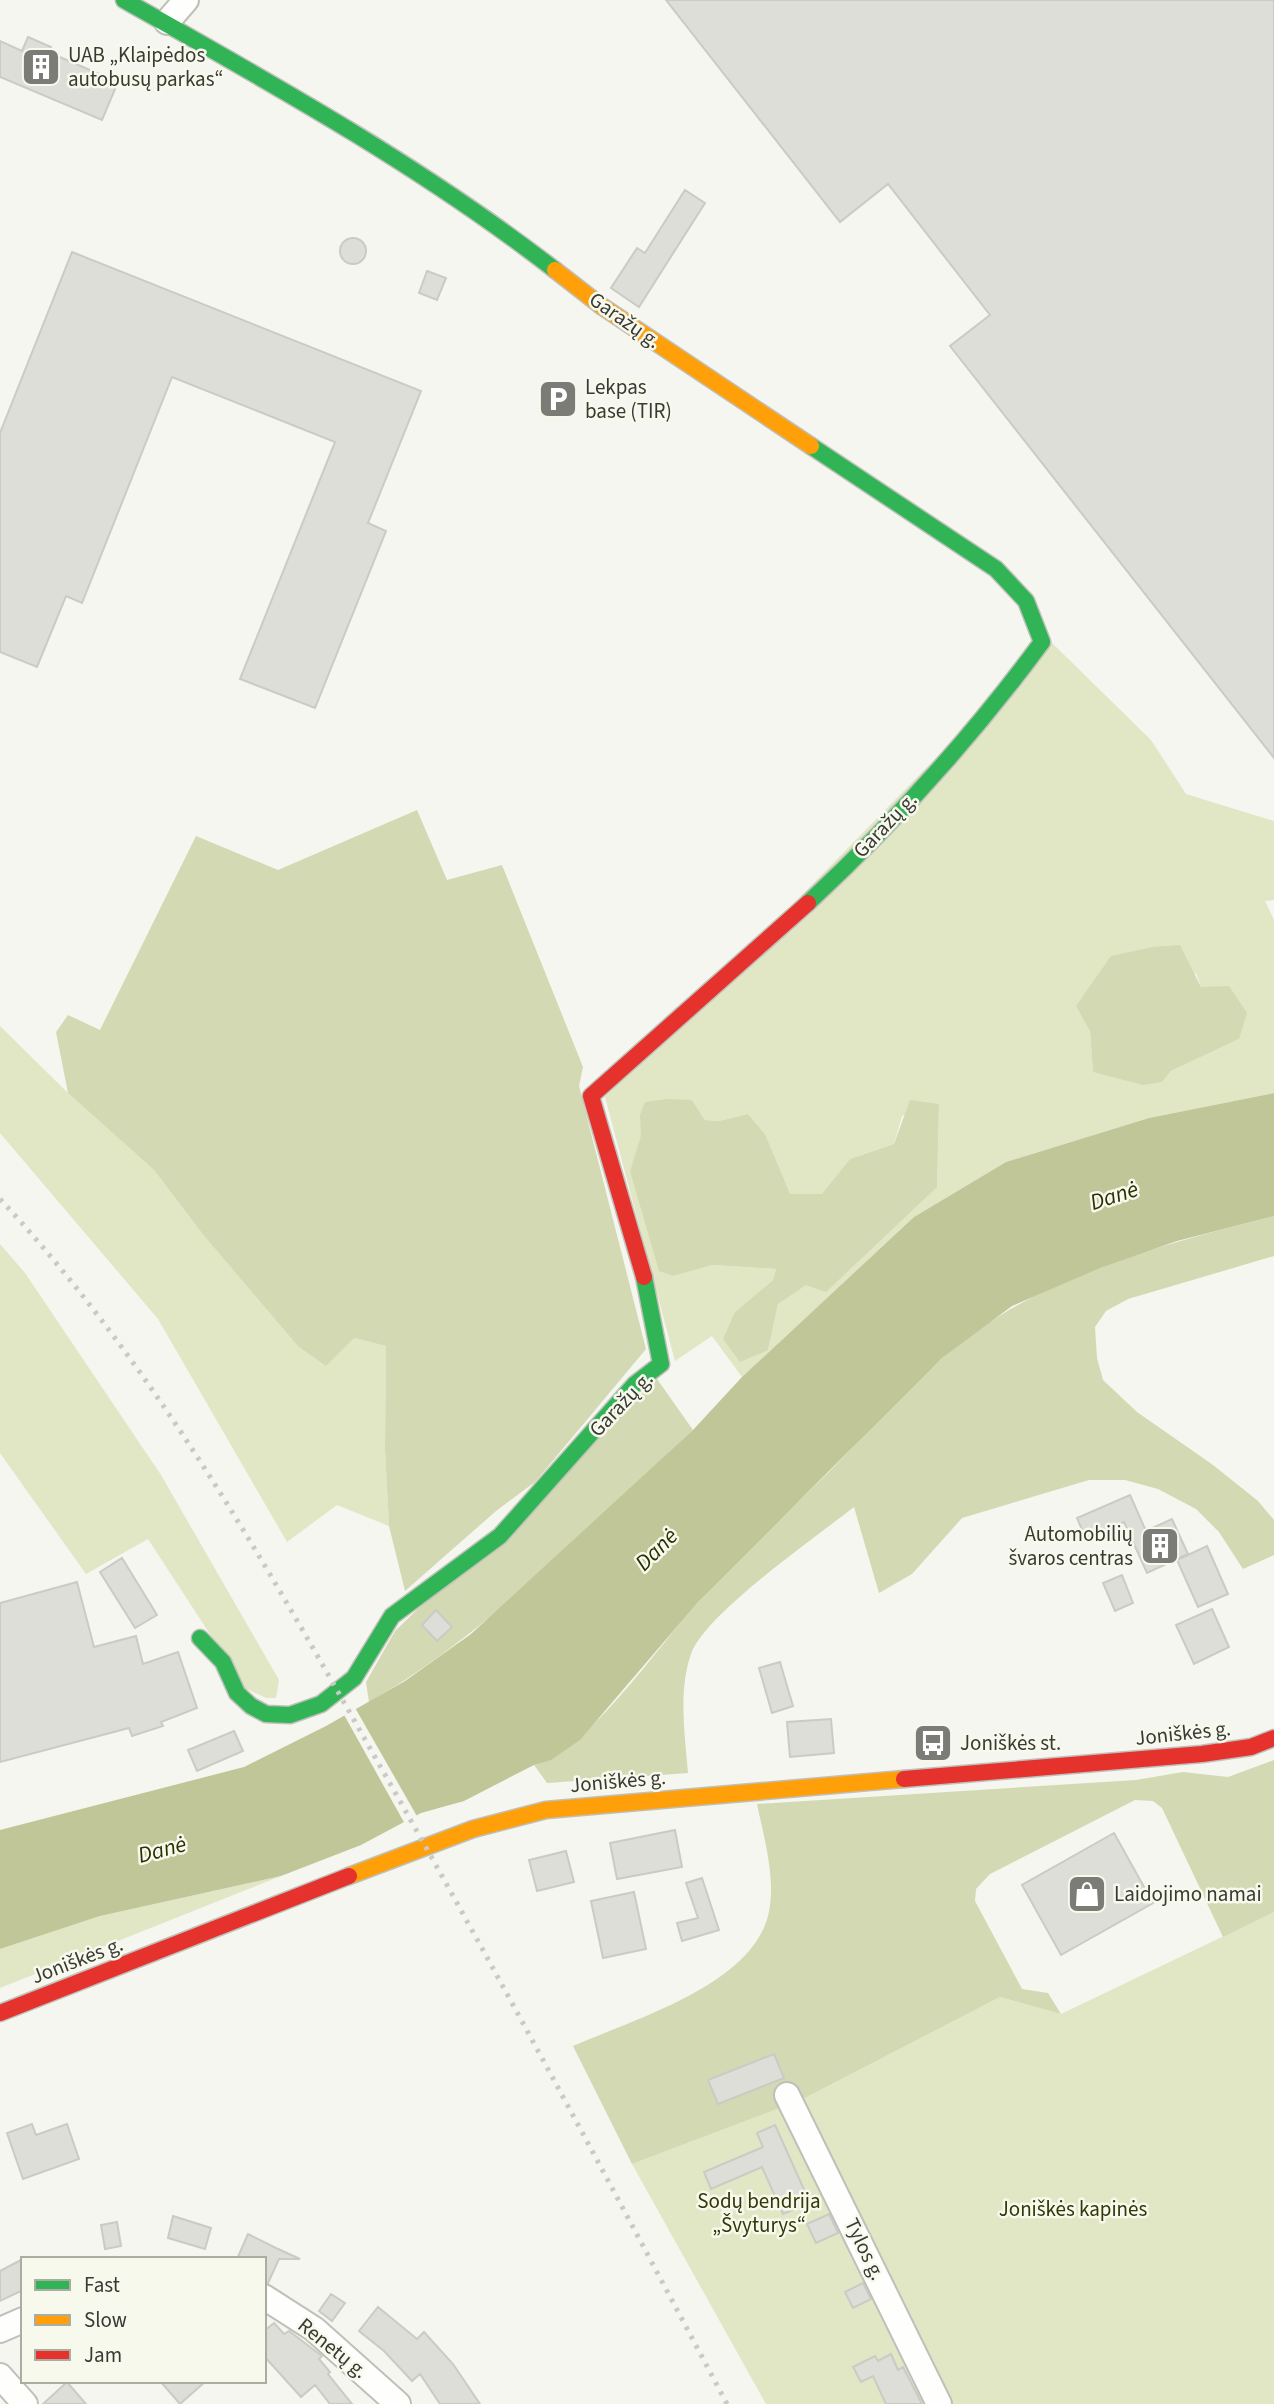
<svg xmlns="http://www.w3.org/2000/svg" width="1274" height="2404" viewBox="0 0 1274 2404" font-family="'Source Sans 3',sans-serif">
<style>
.green{fill:#e1e6c5;fill-rule:evenodd}
.forest{fill:#d3d9b2}
.water{fill:#c0c698}
.pier{fill:#f5f6ef}
.building{fill:#ddded8;stroke:#cacbc5;stroke-width:2}
.lines{fill:none;stroke-linecap:round;stroke-linejoin:round}
.street-casing{stroke:#bfc0ba;stroke-width:28}
.fast-casing{stroke:#bfc0ba;stroke-width:19}
.slow-casing{stroke:#bfc0ba;stroke-width:19}
.jam-casing{stroke:#bfc0ba;stroke-width:19}
.street{stroke:#fefefd;stroke-width:24}
.fast{stroke:#30b455;stroke-width:16}
.slow{stroke:#ff9f0a;stroke-width:16}
.jam{stroke:#e5322d;stroke-width:16}
.rail{stroke:#c9c9c7;stroke-width:5;stroke-dasharray:3.5 7;stroke-linecap:butt}
.labels{text-anchor:middle;stroke-width:5;stroke-linejoin:round;paint-order:stroke}
.poi-label{font-size:21px;fill:#393a35;stroke:#f7f9ec;text-anchor:start}
.street-label{font-size:21px;fill:#393a35;stroke:#f7f9ec}
.park-label{font-size:21px;fill:#343806;stroke:#f7f9ec}
.water-label{font-size:23px;font-style:italic;fill:#2b3000;stroke:#f7f9ec}
</style>
<rect width="100%" height="100%" fill="#f5f6ef"/>
<path class="green" d="M1050,641l101,99 35,54 88,27v79l-9,1 9,19v173l-125,25 -143,44 -92,55 -172,160 -30,-41 -37,25 -70,-264zM1196,973l5,14 38,52 -68,32 -9,11 -69,-10 -3,-41zM692,1100l13,20 14,1 29,-7 17,20 24,61h33l28,-36 44,-15 8,-28 37,-11 -2,82 -159,117 -10,46 -33,-38 38,-32 3,-11 -63,-4 -40,11 -43,-105 12,-35z
M0,1026l68,67 86,77 47,62 153,106 32,8 -1,103 4,77 -52,-21 -50,37 -129,-223 -158,-186z
M0,1244l25,29 136,202 118,205 -3,18h-10l-21,-10 -97,-149 -62,35 -86,-121z
M281,1876l-281,112v-39l100,-33z
M1274,1912v492h-508l-134,-240 169,-64 199,-103 61,17z"/>
<path class="forest" d="M417,810l30,70 55,-15 81,202 -4,19 67,263 -111,133 -39,29 -91,80 -16,-65 -4,-77 1,-103 -32,-8 -28,28 -28,-20 -97,-114 -47,-62 -86,-77 -12,-61 12,-17 32,15 96,-194 82,34z
M1180,945l21,42 28,-1 18,27 -8,26 -68,32 -9,11 -19,3 -50,-13 -3,-41 -14,-25 35,-50 42,-9z
M668,1099l24,1 13,20 14,1 29,-7 17,20 25,60h32l28,-35 44,-15 16,-44 29,4 -2,83 -111,105 -20,-7 -28,19 -10,46 -28,12 -17,-23 12,-27 38,-32 3,-11 -63,-4 -40,11 -14,-5 -29,-100 11,-35 -1,-21 5,-13z
M1274,1216v40l-146,43 -22,12 -11,16 2,31 6,22 34,32 76,53 45,36 16,19v35l-31,14 -24,-37 -23,-23 -38,-20 -33,-9h-36l-127,38 -50,56 -33,19 -25,-86c-38,30 -149,107 -163,147 -13,37 -6,81 -3,119l-141,10 -13,-18c53,-14 124,-118 163,-162 42,-46 88,-88 132,-131 37,-38 73,-78 112,-113 92,-82 217,-113 333,-143z
M657,1379l36,51c-103,95 -202,202 -324,272l-3,-20 29,-51z
M1274,1760v152l-51,25 -61,-129 -9,-7 -18,-1 -145,74 -14,15 -1,12 47,88 26,4 13,21 -61,-17 -199,103 -169,64 -59,-118c59,-26 177,-60 195,-130 9,-35 -4,-78 -11,-112l379,-24 47,-8 45,5z"/>
<path class="water" d="M1274,1093v123l-97,25 -77,27 -88,38 -70,52 -244,244 -118,138 -29,20 -17,5 -70,36 -43,12 -60,32 -80,31 -181,40 -100,33v-119l244,-63 82,-41 79,-45 66,-47 222,-204 49,-53 172,-160 92,-55 143,-44z"/>
<path class="pier" d="M354,1706l64,112 -13,6 -62,-111z"/>
<path class="building" d="M666,0h608v758l-324,-412 40,-31 -102,-131 -48,38z
M28,37l23,10 -3,5 70,30 -16,38 -102,-43v-36l22,10z
M685,190l20,13 -66,104 -28,-19 26,-40 8,5z
M340 251a13 13 0 1 1 26 0a13 13 0 1 1-26 0Z
M72,252l349,139 -53,132 18,8 -71,177 -75,-29 95,-237 -163,-65 -90,226 -16,-7 -29,71 -37,-15v-219z
M427,271l19,7 -9,22 -18,-7z
M1130,1495l16,36 26,-12 16,35 -41,19 -23,-51 -38,17 -9,-21z
M1207,1546l21,48 -30,13 -21,-47z
M122,1558l35,57 -22,13 -35,-56z
M1122,1575l11,28 -18,8 -12,-28z
M77,1582l17,65 42,-11 7,28 35,-12 19,56 -36,14 2,4 -31,10 -3,-8 -129,34v-159z
M1212,1609l17,38 -35,17 -18,-39z
M436,1610l16,17 -15,14 -15,-16z
M780,1662l13,44 -21,7 -13,-45z
M831,1719l3,34 -44,4 -3,-35z
M234,1731l9,20 -46,20 -9,-21z
M675,1830l7,37 -65,12 -7,-36z
M1114,1833l39,70 -92,52 -39,-70z
M566,1851l8,31 -37,9 -8,-31z
M702,1878l17,52 -37,11 -5,-18 21,-5 -12,-35z
M634,1892l12,57 -43,9 -12,-57z
M774,2054l10,24 -66,26 -10,-24z
M32,2124l4,11 31,-11 12,35 -56,20 -16,-46z
M775,2125l35,78 -27,11 -21,-47 -51,22 -7,-17 59,-25 -6,-14z
M829,2214l9,19 -22,10 -9,-19z
M173,2216l38,12 -6,21 -37,-11z
M117,2222l4,24 -16,3 -4,-24z
M248,2234l28,14 24,11h-21l-11,24 -4,-1v-23h-27z
M23,2259v31l-23,11v-30z
M863,2283l8,16 -18,9 -8,-16z
M331,2294l14,9 -13,18 -13,-10z
M378,2307l39,32 7,-7 29,32 27,40h-40l-20,-30 -8,7 -28,-30 -25,-20z
M274,2323l10,11 5,-3 33,25 -3,3 11,13 -2,2 24,30h-22l-15,-19 -14,12 -37,-41v-25z
M891,2354l7,16 5,-3 19,37h-36l-13,-28 -12,6 -8,-15 22,-11 3,5z
M160,2381h46l-26,23z
M67,2382l19,22h-43z"/>
<g class="lines">
<g class="street-casing">
<path id="street" d="M167,22l19,-22
M787,2095l152,309
M264,2297l50,32 84,75
M0,2330l23,-10
M0,2376l25,28"/>
</g>
<g class="fast-casing">
<path id="fast" d="M124,0c147,83 297,166 431,270
M808,903c86,-80 164,-166 234,-261l-16,-41 -30,-32 -185,-123
M200,1638l23,24 14,31 14,13 15,8 24,1 31,-11 33,-26 38,-62 108,-80 135,-152 26,-20 -17,-87"/>
</g>
<g class="slow-casing">
<path id="slow" d="M555,270l45,35 211,141
M349,1876l124,-47 73,-19 358,-31"/>
</g>
<g class="jam-casing">
<path id="jam" d="M644,1277l-53,-181 217,-193
M904,1779l298,-25 49,-7 23,-9
M0,2013l349,-137"/>
</g>
<use href="#street" class="street"/>
<use href="#fast" class="fast"/>
<use href="#slow" class="slow"/>
<use href="#jam" class="jam"/>
<path class="rail" d="M0,1199c153,165 261,357 371,551 123,216 240,435 356,654"/>
</g>
<defs>
<g id="building-square" transform="scale(2.0125)"><rect x="-9" y="-9" width="18" height="18" rx="4" fill="#7b7c76" stroke="#f7f9ec"/><path d="M-4-6H4V6H1V3H-1V6H-4ZM-2.5-4.3h1.7v1.8h-1.7ZM.8-4.3h1.7v1.8H.8ZM-2.5-1h1.7V.8h-1.7ZM.8-1h1.7V.8H.8Z" fill="#fff"/></g>
<g id="parking-square" transform="scale(2.0125)"><rect x="-9" y="-9" width="18" height="18" rx="4" fill="#7b7c76" stroke="#f7f9ec"/><path d="M-3.5-5.5H1a3.5 3.5 0 0 1 0 7H-1V5.5H-3.5ZM-1-3.4V-.6H.8a1.4 1.4 0 0 0 0-2.8Z" fill="#fff"/></g>
<g id="bus-square" transform="scale(2.0125)"><rect x="-9" y="-9" width="18" height="18" rx="4" fill="#7b7c76" stroke="#f7f9ec"/><path d="M-5-6H5V4H4V6H2V4H-2V6H-4V4H-5ZM-3.5-4V0h7V-4ZM-3.5 1.2v1.5H-2V1.2ZM2 1.2v1.5H3.5V1.2Z" fill="#fff"/></g>
<g id="shop-square" transform="scale(2.0125)"><rect x="-9" y="-9" width="18" height="18" rx="4" fill="#7b7c76" stroke="#f7f9ec"/><path d="M-5-2.5h2.3a2.7 3.5 0 0 1 5.4 0H5L5.5 6h-11ZM-1.5-2.5h3a1.5 2.3 0 0 0-3 0Z" fill="#fff"/></g>
</defs>
<g fill-rule="evenodd">
<use href="#building-square" x="41" y="67"/>
<use href="#parking-square" x="558" y="399"/>
<use href="#building-square" x="1160" y="1546"/>
<use href="#bus-square" x="933" y="1743"/>
<use href="#shop-square" x="1087" y="1894"/>
</g>
<g class="labels">
<g class="poi-label">
<text x="68" y="62">UAB „Klaipėdos<tspan x="68" dy="24">autobusų parkas“</tspan></text>
<text x="585" y="394">Lekpas<tspan x="585" dy="24">base (TIR)</tspan></text>
<text x="1133" y="1541" text-anchor="end">Automobilių<tspan x="1133" dy="24">švaros centras</tspan></text>
<text x="960" y="1750">Joniškės st.</text>
<text x="1114" y="1901">Laidojimo namai</text>
</g>
<g class="street-label">
<text transform="translate(625 320) rotate(35)" y="7">Garažų g.</text>
<text transform="translate(885 825) rotate(-46)" y="7">Garažų g.</text>
<text transform="translate(621 1404) rotate(-46)" y="7">Garažų g.</text>
<text transform="translate(1183 1733) rotate(-6)" y="7">Joniškės g.</text>
<text transform="translate(618 1781) rotate(-5)" y="7">Joniškės g.</text>
<text transform="translate(77 1960) rotate(-21)" y="7">Joniškės g.</text>
<text transform="translate(865 2249) rotate(64)" y="7">Tylos g.</text>
<text transform="translate(333 2348) rotate(39)" y="7">Renetų g.</text>
</g>
<g class="park-label">
<text x="759" y="2208">Sodų bendrija<tspan x="759" dy="24">„Švyturys“</tspan></text>
<text x="1073" y="2216">Joniškės kapinės</text>
</g>
<g class="water-label">
<text transform="translate(1114 1195) rotate(-18)" y="8">Danė</text>
<text transform="translate(656 1549) rotate(-45)" y="8">Danė</text>
<text transform="translate(162 1849) rotate(-15)" y="8">Danė</text>
</g>
</g>
<rect x="21" y="2257" width="245" height="126" fill="#f7f9ec" stroke="#abada3" stroke-width="2"/>
<rect x="35" y="2280" width="35" height="10" fill="#30b455" stroke="#abada3" stroke-width="2"/>
<text x="84" y="2292" font-size="21" fill="#393a35">Fast</text>
<rect x="35" y="2315" width="35" height="10" fill="#ff9f0a" stroke="#abada3" stroke-width="2"/>
<text x="84" y="2327" font-size="21" fill="#393a35">Slow</text>
<rect x="35" y="2350" width="35" height="10" fill="#e5322d" stroke="#abada3" stroke-width="2"/>
<text x="84" y="2362" font-size="21" fill="#393a35">Jam</text>
</svg>
